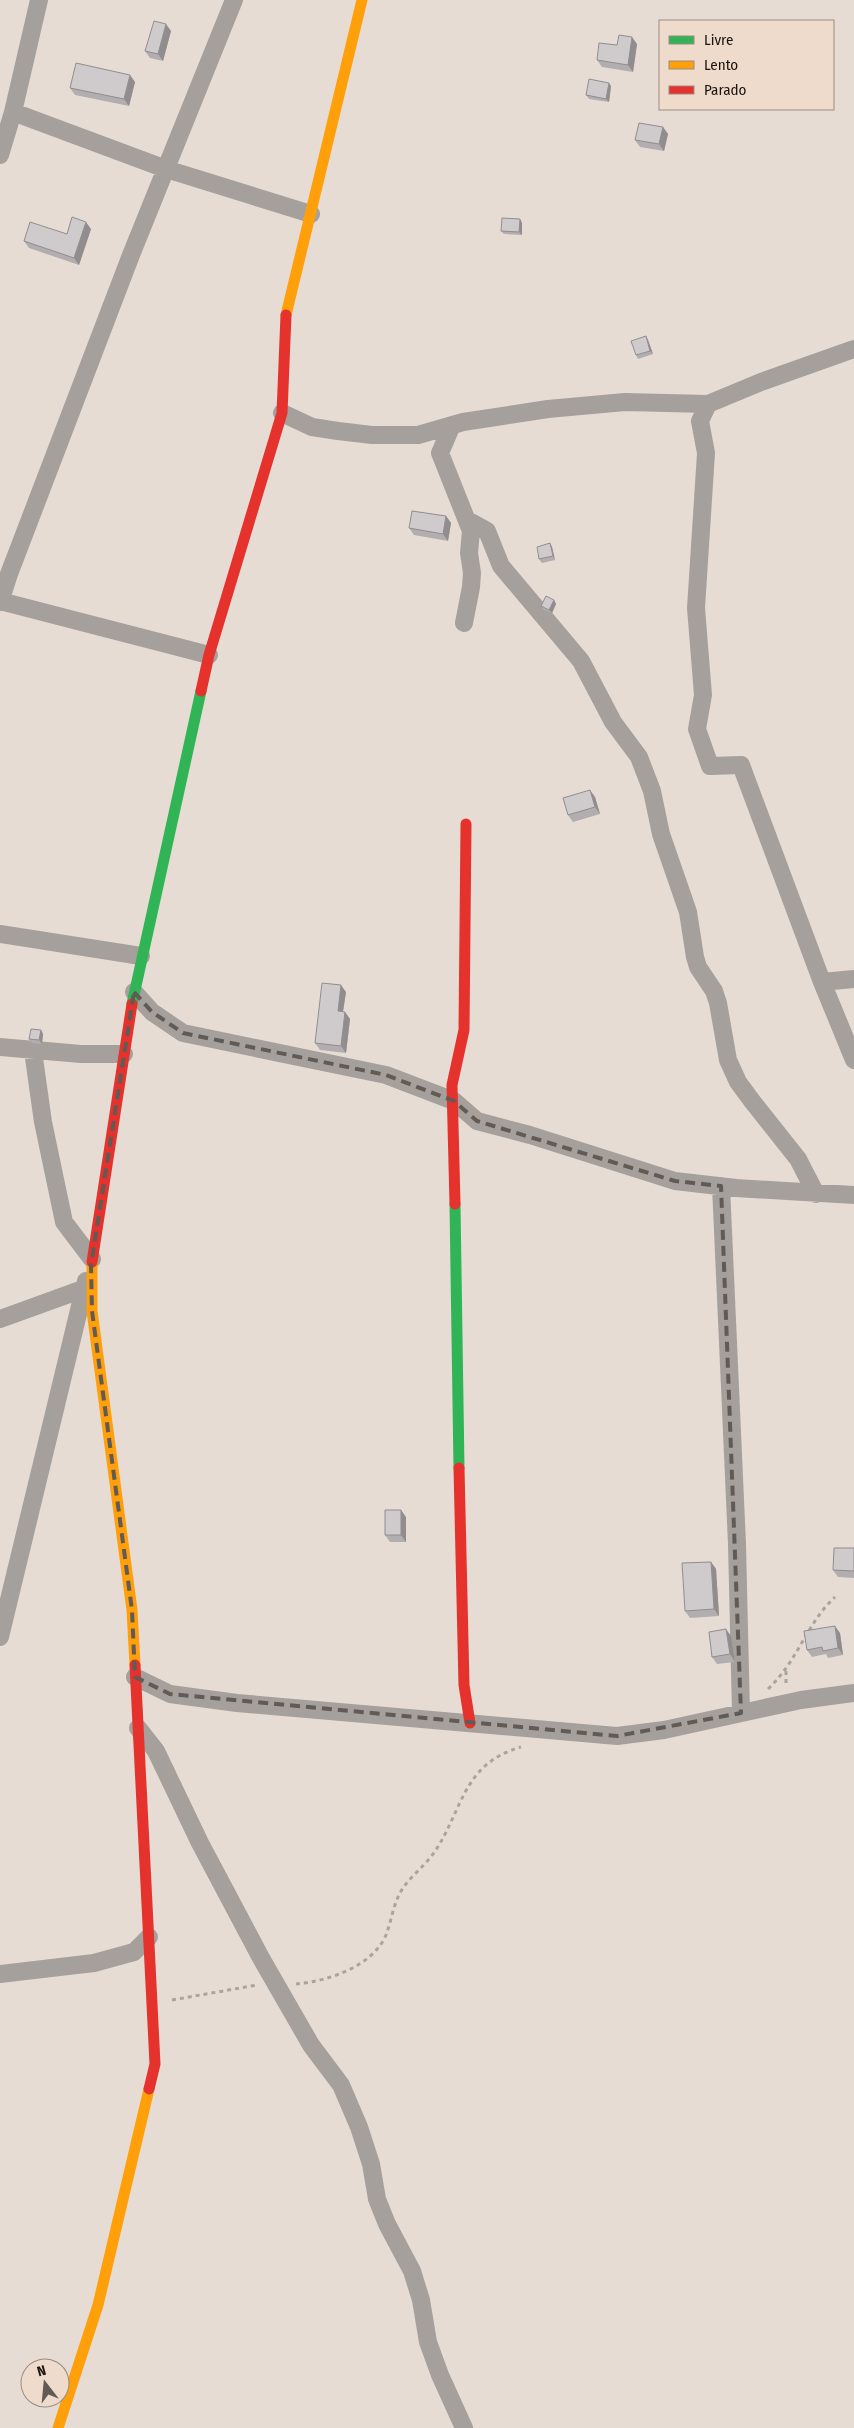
<svg xmlns="http://www.w3.org/2000/svg" width="854" height="2428" viewBox="0 0 854 2428" font-family="'Fira Sans Condensed',sans-serif">
<style>
.lines{fill:none;stroke-linecap:round;stroke-linejoin:round}
.path{stroke:#aaa49f;stroke-width:3;stroke-dasharray:4 4;stroke-linecap:butt}
.street{stroke:#a6a09d;stroke-width:18}
.fast{stroke:#30b455;stroke-width:11}
.slow{stroke:#ff9f0a;stroke-width:11}
.jam{stroke:#e5322d;stroke-width:11}
.wall{fill:#b2aeaf}
.shaded-wall{fill:#918d8e}
.building{fill:#cfcacb;stroke:#918d8e}
.marked{fill:none;stroke:#625a54;stroke-width:4;stroke-dasharray:10 6;stroke-linejoin:round}
</style>
<rect width="100%" height="100%" fill="#e7dcd4"/>
<g class="lines">
<path class="path" d="M786,1671v16
M768,1689c30,-28 38,-65 67,-92
M296,1984c32,-3 76,-17 90,-49 5,-13 7,-28 13,-40 7,-15 24,-27 34,-41 30,-42 28,-90 88,-107
M172,2000l85,-15"/>
<path class="street" d="M13,112l153,57 145,45
M0,155l13,-43 26,-112
M708,404l-8,17 6,32 -10,155 7,87 -6,34 13,37 31,-1 81,217 32,78
M282,413l30,14 26,4 34,4h46l45,-13 85,-13 77,-7 83,2 53,-22 93,-33
M452,425l-12,28 31,78 -2,22 3,20 -1,14 -7,36
M467,520l20,11 14,35 80,95 32,61 26,35 13,34 9,43 27,78 7,45 3,10 16,24 4,12 10,57 10,22 14,19 46,58 18,35
M0,601l209,54
M0,602l9,-28 122,-319 103,-255
M0,934l141,22
M822,982l32,-3
M134,992l18,20 31,21 203,42 68,26 23,20 53,14 145,46 61,7 118,7
M0,1047l81,7h43
M33,1051l10,71 21,100 28,37
M721,1186l16,358 4,169
M0,1319l83,-30
M0,1637l86,-356
M135,1677l35,17 67,9 380,33 47,-6 137,-30 53,-7
M138,1728l18,23 44,92 61,115 50,87 30,40 18,42 12,37 6,35 10,25 25,47 9,29 7,42 12,33 24,53
M0,1974l94,-11 40,-11 15,-15"/>
<path class="fast" d="M132,1004l69,-313
M455,1204l4,264"/>
<path class="slow" d="M286,315l76,-315
M92,1262v49l40,299 3,55
M58,2428l40,-123 51,-216"/>
<path class="jam" d="M201,691l8,-36 73,-242 4,-98
M455,1204l-3,-119 12,-55 2,-206
M92,1262l40,-258
M459,1468l5,217 6,38
M135,1665l20,399 -6,25"/>
</g>
<path class="wall" d="M171,31l-8,30 -13,-3 -5,-7z
M637,44l-4,28 -31,-5 -5,-7 20,-15z
M135,82l-6,24 -54,-11 -5,-7z
M611,86l-2,16 -20,-3 -3,-4z
M663,127l5,7 -4,17 -24,-4 -5,-7z
M520,219l2,4v12l-18,-1 -3,-3z
M91,229l-12,36 -50,-17 -5,-7 43,-7z
M646,336l2,4 5,14 -15,5 -2,-4z
M446,516l5,7 -3,18 -34,-6 -5,-7z
M550,543l2,4 3,13 -13,3 -3,-4z
M554,600l2,4 -4,9 -8,-3 -3,-4z
M595,797l5,17 -27,8 -5,-7z
M346,992l-3,20h2l5,7 -4,34 -26,-3 -5,-7z
M41,1030l2,4 -1,10 -10,-1 -3,-4z
M406,1517v25h-16l-5,-7z
M854,1548v30l-16,-1 -5,-7z
M711,1562l5,7 3,47 -29,2 -5,-7z
M840,1633l3,22 -15,3 -2,-4 -14,3 -5,-7z
M731,1636l4,26 -18,2 -5,-7z"/>
<path class="shaded-wall" d="M166,24l5,7 -8,30 -5,-7z
M632,37l5,7 -4,28 -5,-7z
M130,75l5,7 -6,24 -5,-7z
M609,83l2,3 -2,16 -3,-3z
M663,127l5,7 -4,17 -5,-7z
M520,219l2,4v12l-3,-3z
M86,222l5,7 -12,36 -5,-7z
M646,336l2,4 5,14 -3,-3z
M446,516l5,7 -3,18 -5,-7z
M550,543l2,4 3,13 -2,-4z
M554,600l2,4 -4,9 -3,-3z
M590,790l5,7 5,17 -5,-7z
M341,985l5,7 -4,26 -4,-7z
M345,1012l5,7 -4,34 -5,-7z
M41,1030l2,4 -1,10 -3,-4z
M401,1510l5,7v25l-5,-7z
M711,1562l5,7 3,47 -5,-7z
M835,1626l5,7 3,22 -5,-7z
M726,1629l5,7 4,26 -5,-8z"/>
<path class="building" d="M154,21l12,3 -8,30 -13,-3z
M619,35l13,2 -4,28 -31,-5 2,-17 18,2z
M76,63l54,12 -6,24 -54,-11z
M589,79l20,4 -3,16 -20,-4z
M639,123l24,4 -4,17 -24,-4z
M72,217l14,5 -12,36 -50,-17 6,-19 37,12z
M502,218l18,1 -1,13 -18,-1z
M646,336l4,15 -14,4 -5,-14z
M412,511l34,5 -3,18 -34,-6z
M550,543l3,13 -14,3 -2,-12z
M546,596l8,4 -5,10 -8,-4z
M590,790l5,17 -27,8 -5,-17z
M322,983l19,2 -3,26 7,1 -4,34 -26,-3z
M31,1029l10,1 -2,10 -10,-1z
M385,1510h16v25h-16z
M834,1548h20v23l-21,-1z
M711,1562l3,47 -29,2 -3,-48z
M835,1626l3,22 -15,3 -1,-4 -15,3 -3,-19z
M726,1629l4,25 -18,3 -3,-25z"/>
<path class="marked" d="M134,992l18,20 31,21 203,42 68,26 23,20 198,60 46,5 20,527 -124,23 -447,-42 -35,-17 -3,-67 -40,-299 -1,-46z"/>
<rect x="659" y="20" width="175" height="90" fill="#efdbcc" stroke="#9a8b80"/>
<rect x="669" y="36" width="25" height="8" fill="#30b455" stroke="#9a8b80"/>
<text x="704" y="45" font-size="15" fill="#1b140f">Livre</text>
<rect x="669" y="61" width="25" height="8" fill="#ff9f0a" stroke="#9a8b80"/>
<text x="704" y="70" font-size="15" fill="#1b140f">Lento</text>
<rect x="669" y="86" width="25" height="8" fill="#e5322d" stroke="#9a8b80"/>
<text x="704" y="95" font-size="15" fill="#1b140f">Parado</text>
<g transform="translate(45 2383) rotate(344)"><circle r="24" fill="#efdbcc" stroke="#9a8b80"/>
<path d="M0-4L9 19L0 12L-9 19Z" fill="#625a54"/>
<text y="-8" font-size="14" font-weight="bold" text-anchor="middle" fill="#1b140f">N</text>
</g>
</svg>
